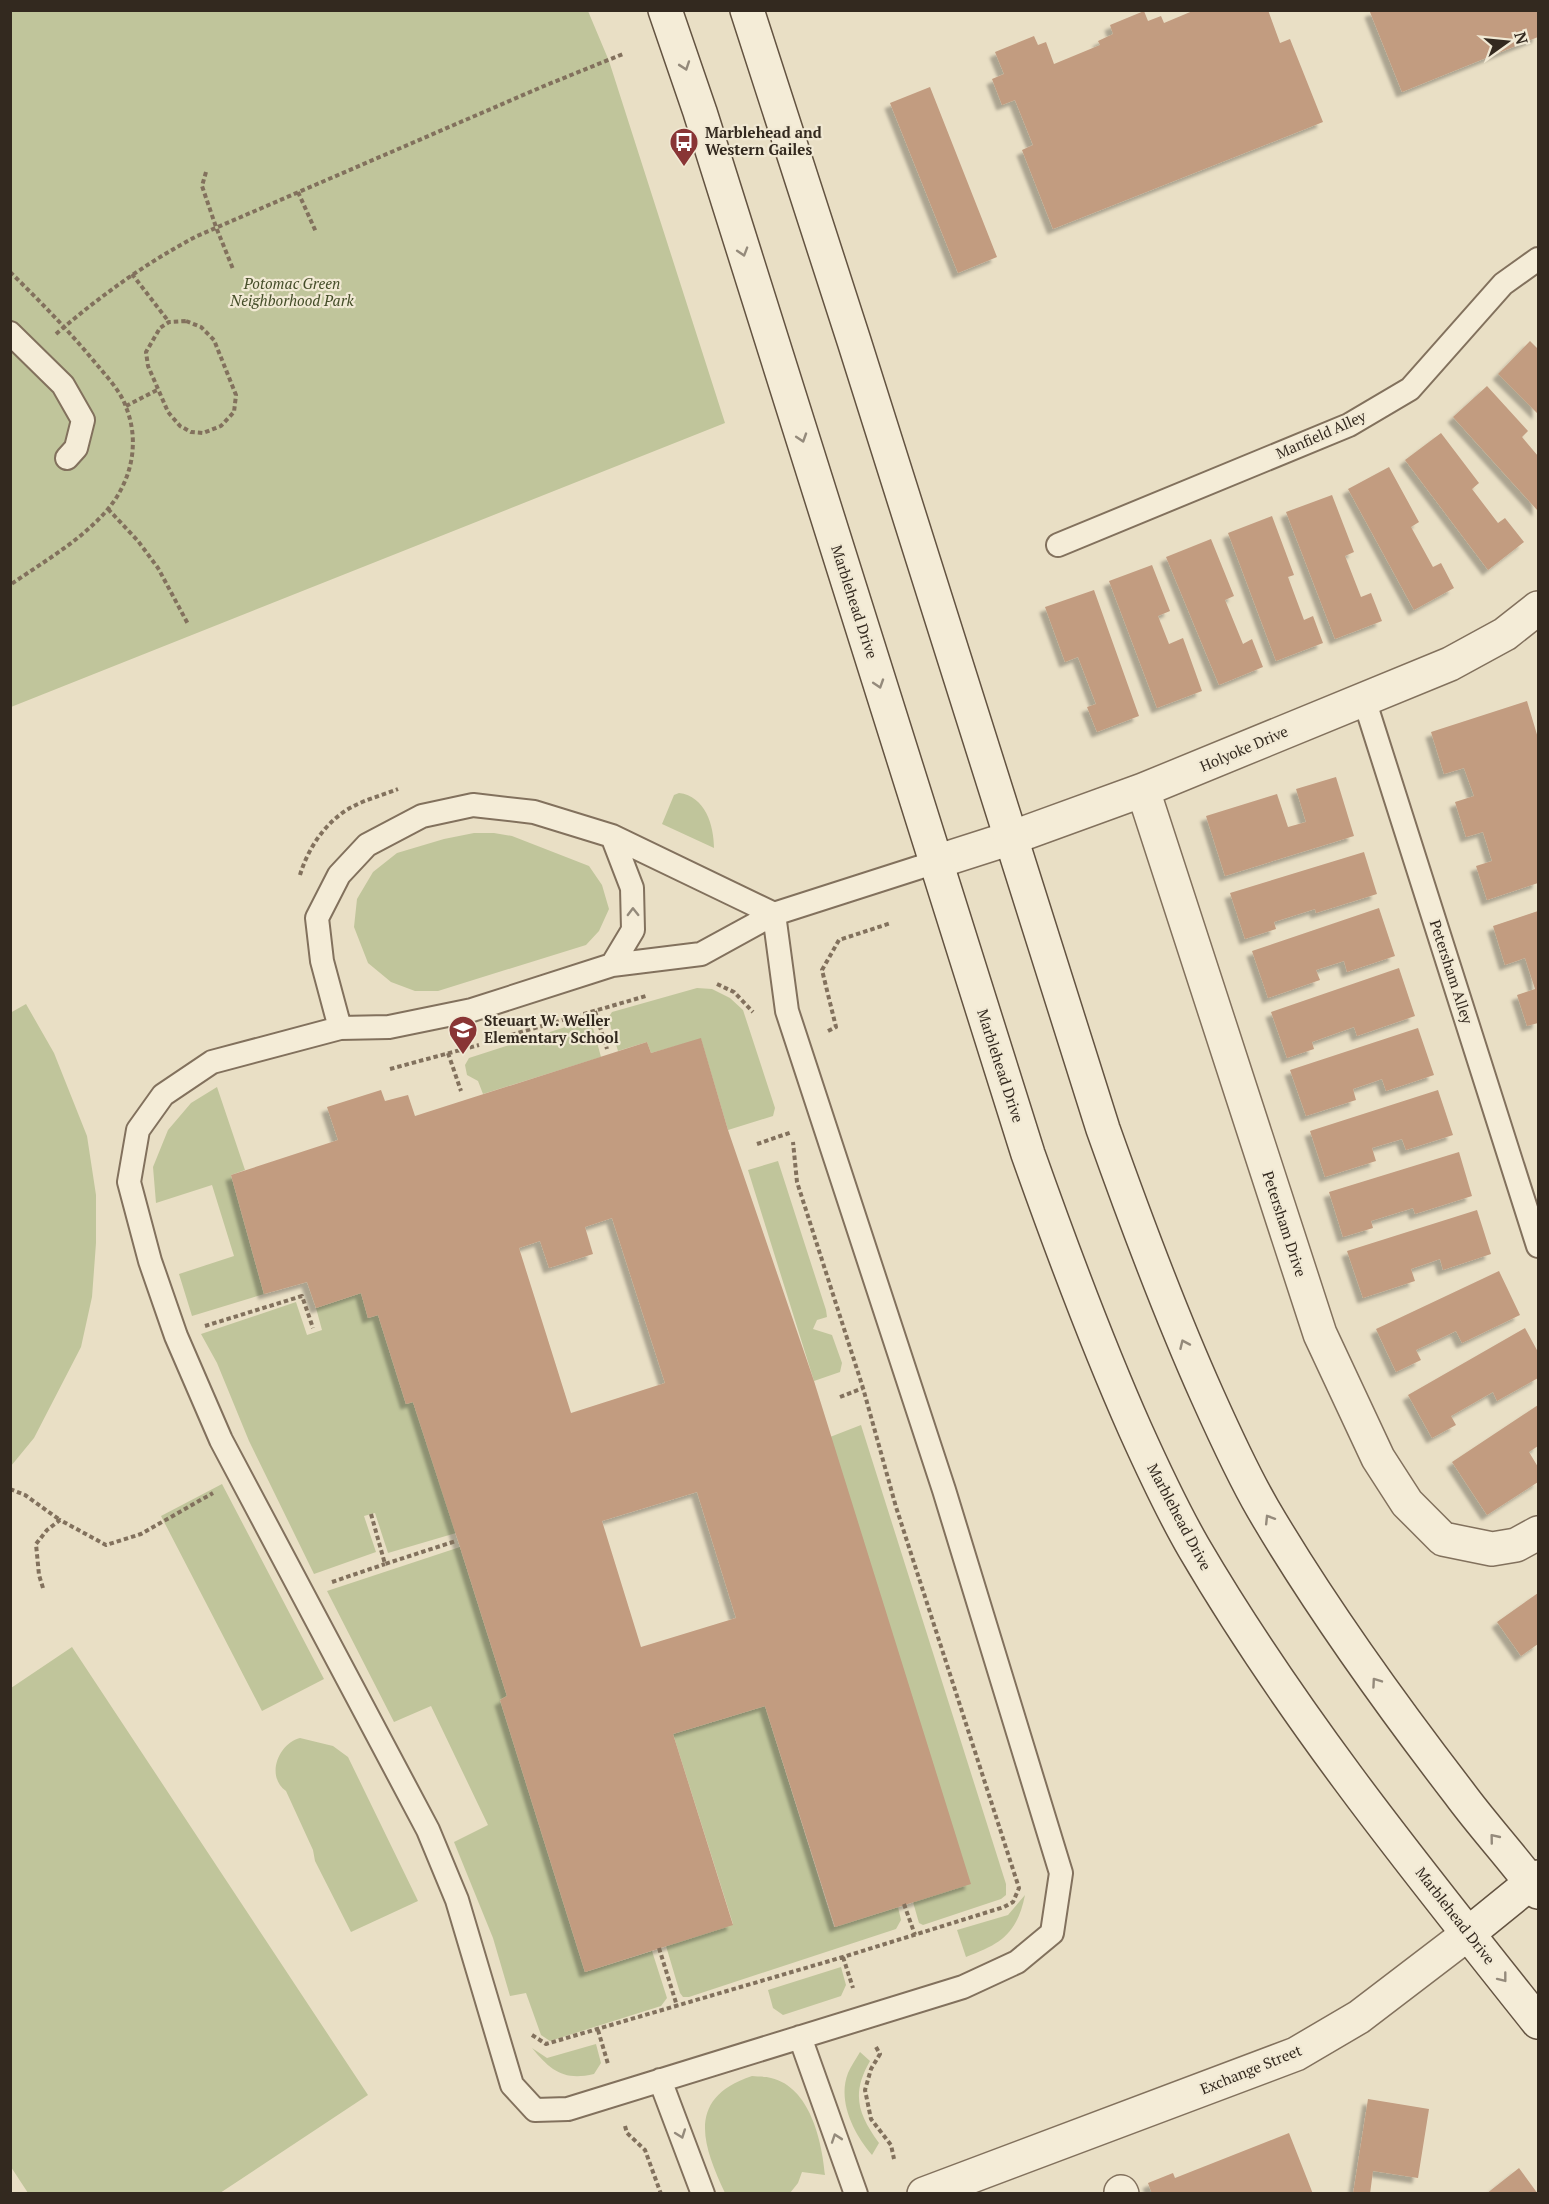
<svg xmlns="http://www.w3.org/2000/svg" width="1549" height="2204" viewBox="0 0 1549 2204" font-family="'PT Serif',serif">
<style>
.green{fill:#c0c59b}
.building{fill:#c29c80;fill-rule:evenodd;filter:url(#shadow)}
.lines{fill:none;stroke-linecap:round;stroke-linejoin:round}
.lane-casing{stroke:#82715d;stroke-width:26}
.street-casing{stroke:#82715d;stroke-width:36}
.secondary-casing{stroke:#635341;stroke-width:36}
.path{stroke:#82715d;stroke-width:4;stroke-dasharray:4.5 3;stroke-linecap:butt}
.lane{stroke:#f4ecd7;stroke-width:22}
.street{stroke:#f4ecd7;stroke-width:33}
.secondary{stroke:#f4ecd7;stroke-width:33}
.oneway{stroke:#948a7b}
.labels{text-anchor:middle;stroke-width:4.5;stroke-linejoin:round;paint-order:stroke}
.poi-label{font-size:15px;font-weight:bold;fill:#33291f;stroke:#f1e9d4;text-anchor:start}
.park-label{font-size:15px;font-style:italic;fill:#444d28;stroke:#f1e9d4}
.street-label{font-size:15px;fill:#33291f;stroke:#f1e9d4}
</style>
<defs>
<filter id="shadow"><feDropShadow dx="-5.5" dy="5.5" stdDeviation="1.5" flood-color="#0004"/></filter>
</defs>
<rect width="100%" height="100%" fill="#e9dfc5"/>
<path class="green" d="M11,11h577l21,50 116,362 -714,284z
M679,793c26,3 35,32 35,55l-52,-24 12,-29z
M474,833h20l18,3 77,30 13,19 7,24 -10,22 -13,14 -148,46h-23l-24,-9 -23,-19 -14,-36 3,-28 16,-27 24,-19 47,-14z
M697,988l15,1 18,9 13,12 32,98 -2,8 -45,14 -27,-91 -50,14 -4,-11 -29,9 -10,-33 4,-6z
M26,1004l28,49 33,83 9,59v48l-4,54 -11,50 -47,91 -23,28 -1,-453z
M584,1021l8,3 9,33 -118,37 -5,-13 -11,-6 -2,-10 4,-7z
M217,1087l28,83 -14,5 33,119 -72,22 -13,-42 55,-18 -22,-71 -56,18 -3,-36 15,-37 23,-27z
M778,1161l48,149 1,7 -10,3 -4,9 19,6 10,28 -2,9 -26,9 -66,-211z
M361,1293l7,25 10,-3 28,89 7,-2 43,131 -68,20 -13,-40 -11,3 12,36 -62,22 -65,-133 -32,-78 -16,-29 95,-32 11,33 15,-5 -6,-22z
M861,1425l145,459v11l-5,4 -78,26 -4,-2 -6,-21 -83,-465z
M222,1484l102,195 -62,32 -101,-195z
M460,1547l47,149 -7,4 85,272 67,-21 15,47 -6,8 -111,35 -9,-6 -15,-42 -16,3 -17,-58 -39,-96 34,-17 -57,-119 -37,16 -67,-131z
M72,1647l296,448 -148,98h-192l-17,-26v-479z
M765,1706l69,221 64,-20 3,13 -5,9 -207,68h-6l-3,-4 -14,-47 67,-22 -60,-190z
M300,1738l33,8 15,11 70,144 -67,31 -36,-71 -2,-11 -27,-59c-21,-15 -7,-48 14,-53z
M1025,1895c-8,39 -24,49 -59,62l-9,-27 51,-15z
M841,1967l5,18 -5,11 -58,19 -10,-7 -5,-18z
M596,2044l5,19 -7,11c-30,7 -43,-3 -62,-26l15,10z
M860,2052l10,9c-19,33 -12,53 9,82l-7,12c-18,-21 -35,-54 -24,-82 3,-7 8,-14 12,-21z
M752,2076c6,1 13,0 19,2 39,9 51,63 54,97l-23,-3 -4,11 -8,10h-65c-23,-49 -39,-95 27,-117z"/>
<path class="building" d="M1195,10h73l12,33 10,-4 33,83 -270,107 -31,-79 11,-5 -18,-45 -13,5 -10,-26 12,-5 -9,-22 39,-16 4,9 8,-3 8,22 46,-19 -2,-4 15,-7 -3,-9 34,-14 4,10 13,-5 3,7z
M1374,10h164v27l-136,55 -32,-80z
M930,87l67,170 -39,16 -68,-170z
M1530,341l8,8v65l-40,-40z
M1487,386l41,45 -6,6 16,19v55l-85,-94z
M1441,433l38,50 -7,6 26,34 7,-5 19,24 -36,28 -83,-110z
M1389,467l30,55 -8,5 22,40 8,-4 13,25 -40,22 -66,-121z
M1332,495l22,57 -9,4 16,41 10,-4 11,28 -47,18 -49,-127z
M1272,516l22,59 -6,2 16,43 9,-4 10,27 -47,18 -48,-128z
M1211,539l23,57 -9,4 18,44 9,-5 11,28 -44,18 -53,-128z
M1152,565l18,46 -12,5 11,28 14,-6 19,53 -45,17 -48,-127z
M1094,590l45,126 -42,16 -10,-25 9,-3 -18,-47 -13,5 -20,-55z
M1527,701l11,37v145l-51,17 -11,-34 16,-5 -9,-29 -17,5 -11,-35 19,-6 -10,-28 -20,6 -13,-42z
M1336,777l18,59 -129,40 -19,-60 71,-22 11,33 18,-5 -10,-33z
M1364,852l13,42 -61,19 -1,-4 -41,13 2,7 -31,10 -15,-46z
M1379,908l16,48 -48,16 -3,-11 -28,9 4,10 -52,18 -16,-47z
M1538,911v112l-11,3 -10,-31 18,-6 -10,-31 -20,7 -12,-39z
M1399,968l16,48 -58,20 -3,-9 -42,15 2,7 -27,9 -16,-46z
M1418,1028l16,47 -48,16 -4,-12 -29,10 3,11 -50,16 -16,-46z
M701,1038l27,92 86,251 157,503 -136,43 -70,-221 -92,28 60,191 -148,47 -85,-272 7,-4 -47,-149 -47,-145 -7,2 -28,-89 -10,3 -7,-25 -45,15 -9,-26 -43,12 -33,-119 107,-35 -11,-33 54,-17 4,11 23,-6 7,21 232,-74 4,11zM612,1218l53,165 -94,30 -52,-165 21,-7 9,27 44,-14 -8,-27zM697,1492l39,126 -95,29 -39,-126z
M1438,1090l15,45 -47,15 -4,-11 -30,9 4,13 -51,16 -15,-46z
M1459,1152l13,44 -57,18 -2,-6 -42,13 2,7 -30,9 -14,-45z
M1477,1210l14,44 -48,16 -3,-11 -29,10 4,12 -52,17 -16,-47z
M1499,1271l21,44 -58,28 -6,-12 -40,19 5,10 -25,12 -20,-43z
M1525,1328l13,24v26l-41,23 -4,-9 -42,24 5,9 -24,13 -24,-43z
M1538,1405v41l-9,6 9,15v15l-51,33 -35,-53z
M1538,1593v51l-17,12 -24,-34z
M1368,2099l61,10 -11,69 -45,-7 -3,23h-17z
M1289,2133l24,61h-161l-4,-11 25,-10 2,5z
M1519,2168l19,26h-52z"/>
<g class="lines">
<g class="lane-casing">
<path id="lane" d="M10,333l53,52 20,35 -7,28 -9,10
M1058,545l291,-120 61,-36 93,-105 35,-25
M1364,699l174,547
M473,805l61,7 78,24 162,78 -73,40 -89,11 -140,45 -83,17 -49,1 -18,-67 -5,-43 22,-43 28,-30 55,-29z
M612,965l21,-35 -1,-42 -20,-52
M340,1028l-128,34 -49,33 -25,35 -9,52 21,79 26,75 45,104 207,390 29,70 55,185 23,25 33,-1 395,-122 54,-25 35,-29 9,-60 -117,-383 -157,-479 -13,-97 162,-52
M800,2037l56,157
M660,2080l43,114"/>
</g>
<g class="street-casing">
<path id="street" d="M1143,790l177,544 58,124 29,45 36,36 49,10 24,-4 22,-12
M936,862l75,-24 132,-48 307,-126 55,-30 33,-26
M1121,2192l1,2
M924,2194l372,-140 63,-37 110,-84"/>
</g>
<g class="secondary-casing">
<path id="secondary" d="M665,10l35,102 328,1042c33,93 67,185 107,275 18,40 37,81 59,119 99,169 223,322 344,474
M747,10l107,331 249,788c32,90 65,179 104,266 17,38 35,78 56,114 58,99 126,193 196,284 25,34 54,65 79,99
M1469,1933l69,-56"/>
</g>
<path class="path" d="M206,172l-4,14 14,41 17,42
M298,192l18,40
M10,272c31,30 60,60 88,94 10,12 23,26 28,41 14,35 6,73 -18,102 -26,31 -65,53 -98,76
M132,274l37,48
M186,321l15,6 13,13 22,55 -2,17 -13,14 -18,7 -12,-1 -11,-6 -12,-14 -20,-46 -2,-14 14,-24 9,-6z
M56,334c44,-38 90,-71 141,-98l347,-150 79,-32
M126,406l33,-17
M108,509l30,32 20,27 30,56
M300,875c8,-27 27,-56 54,-69 13,-7 29,-11 44,-17
M717,984l17,8 19,20
M595,1011l12,38
M828,1031l8,-4 -14,-57 17,-30 52,-17
M497,1039l149,-43
M448,1053l13,38
M390,1069l89,-24
M757,1144l35,-12
M205,1326l97,-30 11,32
M840,1397l23,-9
M10,1489l15,6 35,25
M371,1514l14,50 71,-23
M332,1582l53,-18
M43,1588l-4,-13 -3,-31 11,-14 13,-10 46,25 35,-11 72,-41
M904,1904l11,31
M659,1948l18,58
M843,1957l10,31
M598,2030l10,34
M532,2035l14,9 297,-87 161,-50 9,-5 6,-14 -123,-381 -33,-119 -66,-206 -4,-40
M876,2047l4,7 -9,15 -6,21 6,29 20,26 3,14
M625,2126l2,7 18,17 16,44"/>
<use href="#lane" class="lane"/>
<use href="#street" class="street"/>
<use href="#secondary" class="secondary"/>
</g>
<defs><path id="oneway-chevron" d="M-2-3.5L2.5 0L-2 3.5" fill="none" stroke-width="1.6" stroke-linecap="round" stroke-linejoin="round" transform="scale(1.5)"/></defs>
<g class="oneway">
<use href="#oneway-chevron" transform="translate(685 66) rotate(71)"/>
<use href="#oneway-chevron" transform="translate(743 252) rotate(73)"/>
<use href="#oneway-chevron" transform="translate(802 438) rotate(72)"/>
<use href="#oneway-chevron" transform="translate(879 684) rotate(72)"/>
<use href="#oneway-chevron" transform="translate(633 912) rotate(-91)"/>
<use href="#oneway-chevron" transform="translate(1184 1344) rotate(-114)"/>
<use href="#oneway-chevron" transform="translate(1269 1519) rotate(-122)"/>
<use href="#oneway-chevron" transform="translate(1376 1682) rotate(-125)"/>
<use href="#oneway-chevron" transform="translate(1494 1838) rotate(-129)"/>
<use href="#oneway-chevron" transform="translate(1503 1978) rotate(52)"/>
<use href="#oneway-chevron" transform="translate(681 2134) rotate(70)"/>
<use href="#oneway-chevron" transform="translate(836 2138) rotate(-109)"/>
</g>
<defs>
<g id="bus-pin" transform="scale(1.5)"><path d="M0 17L-7.5 6A9.5 9.5 0 1 1 7.5 6Z" fill="#893535" stroke="#f1e9d4"/><path d="M-5-6H5V4H4V6H2V4H-2V6H-4V4H-5ZM-3.5-4V0h7V-4ZM-3.5 1.2v1.5H-2V1.2ZM2 1.2v1.5H3.5V1.2Z" fill="#fff"/></g>
<g id="school-pin" transform="scale(1.5)"><path d="M0 17L-7.5 6A9.5 9.5 0 1 1 7.5 6Z" fill="#893535" stroke="#f1e9d4"/><path d="M0-5L7-2L0 1L-7-2ZM-4 1L0 2.5L4 1V4Q0 6-4 4Z" fill="#fff"/></g>
</defs>
<g fill-rule="evenodd">
<use href="#bus-pin" x="684" y="142"/>
<use href="#school-pin" x="463" y="1030"/>
</g>
<g class="labels">
<g class="poi-label">
<text x="705" y="138">Marblehead and<tspan x="705" dy="17">Western Gailes</tspan></text>
<text x="484" y="1026">Steuart W. Weller<tspan x="484" dy="17">Elementary School</tspan></text>
</g>
<g class="park-label">
<text x="292" y="289">Potomac Green<tspan x="292" dy="17">Neighborhood Park</tspan></text>
</g>
<g class="street-label">
<text transform="translate(1321 435) rotate(-24)" y="5">Manfield Alley</text>
<text transform="translate(854 602) rotate(72)" y="5">Marblehead Drive</text>
<text transform="translate(1244 749) rotate(-23)" y="5">Holyoke Drive</text>
<text transform="translate(1451 972) rotate(72)" y="5">Petersham Alley</text>
<text transform="translate(1000 1066) rotate(72)" y="5">Marblehead Drive</text>
<text transform="translate(1284 1224) rotate(72)" y="5">Petersham Drive</text>
<text transform="translate(1179 1517) rotate(62)" y="5">Marblehead Drive</text>
<text transform="translate(1455 1916) rotate(52)" y="5">Marblehead Drive</text>
<text transform="translate(1251 2070) rotate(-22)" y="5">Exchange Street</text>
</g>
</g>
<rect width="1549" height="2204" fill="none" stroke="#33291f" stroke-width="24"/>
<g transform="translate(1507 42) rotate(75)" stroke="#f1e9d4" stroke-width="4.5" paint-order="stroke">
<path d="M0-4.5L10 22L0 15L-10 22Z" fill="#33291f"/>
<text y="-9" font-size="16" font-weight="bold" text-anchor="middle" fill="#33291f">N</text>
</g>
</svg>
